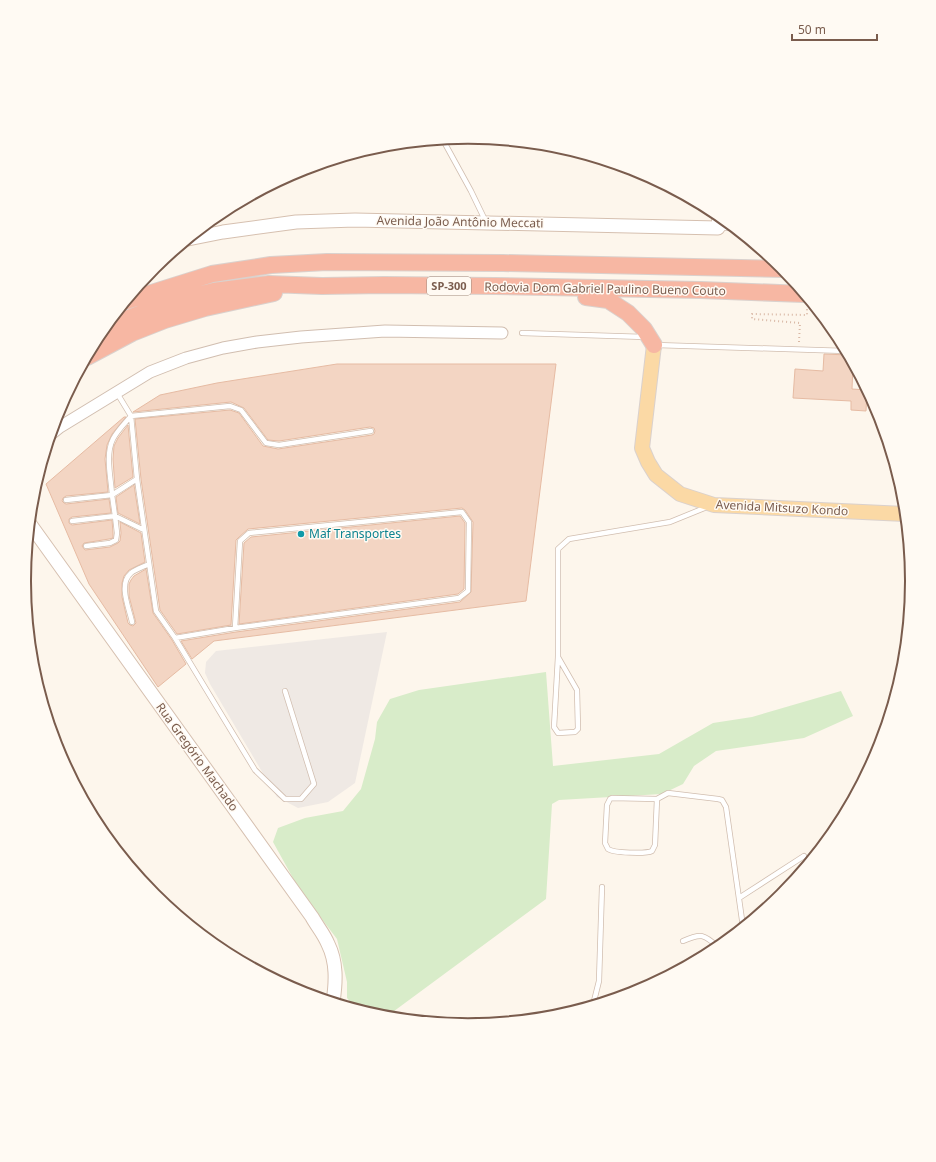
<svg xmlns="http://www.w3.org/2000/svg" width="936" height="1162" viewBox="0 0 936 1162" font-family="'Noto Sans',sans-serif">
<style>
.industrial{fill:#efe9e4}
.green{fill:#d8ecc9}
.building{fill:#f3d5c3;stroke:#e6bba3}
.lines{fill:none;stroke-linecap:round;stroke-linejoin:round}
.service-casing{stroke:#d1beb0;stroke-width:6}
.tertiary-casing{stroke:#d1beb0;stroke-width:13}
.secondary-casing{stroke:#d6c0b0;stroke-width:15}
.primary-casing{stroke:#dad1cd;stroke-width:16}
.motorway-casing{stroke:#dad1cd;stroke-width:18}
.path{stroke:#d9b8a5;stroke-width:2;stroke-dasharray:1 3;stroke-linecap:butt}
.service{stroke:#fff;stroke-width:4.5}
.tertiary{stroke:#fff;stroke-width:11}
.secondary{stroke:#fff;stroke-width:13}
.primary{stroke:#fbd9a5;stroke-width:14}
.motorway{stroke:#f7b7a3;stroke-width:16}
.culture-dot{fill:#0f9aa8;stroke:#fffaf3;stroke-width:1.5}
.labels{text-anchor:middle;stroke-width:3;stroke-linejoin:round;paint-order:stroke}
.shield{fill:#fffaf3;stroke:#a28b7f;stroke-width:1}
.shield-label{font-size:11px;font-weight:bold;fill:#7a5c4d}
.street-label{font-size:12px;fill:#7a5c4d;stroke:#fffaf3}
.culture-label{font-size:12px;fill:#0d838f;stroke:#fffaf3;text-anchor:start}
.rim{fill:none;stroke:#7a5c4d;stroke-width:2}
</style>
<rect width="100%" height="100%" fill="#fdf6ec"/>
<path class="industrial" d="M387,632l-32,151 -27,19 -30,6 -21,-11 -67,-113 -5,-11 1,-11 10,-11z"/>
<path class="green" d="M546,672l7,94 106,-12 54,-31 39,-6 89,-26 12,25 -49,22 -88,13 -22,15 -11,18 -21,10 -103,6 -7,4 -6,95 -160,118 -29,-8 -10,-11v-16l-10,-43 -38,-50 -26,-47 5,-14 27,-10 38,-7 18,-22 14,-50 2,-17 13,-23 29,-9z"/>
<path class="building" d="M824,354l24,1 5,9 -1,25 15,1 -1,21 -15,-1v-9l-58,-3 2,-29 28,2z
M337,364h219l-30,237 -312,40 -22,18 -11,-18 55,-9 224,-30 11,-10 2,-70 -8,-12 -3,-2 -214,21 -10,9 -2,2 -5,85 -54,9 -17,-24 -19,-131 -6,-60 95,-9 9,3 24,33 15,3 94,-14 2,-1 1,-3 -1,-3 -4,-1 -91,14 -11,-1 -24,-32 -13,-6 -98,10 27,-17 57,-12z
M124,417h2l-14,17 -5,11 -2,14 3,33 -42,4 -3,2 -1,3 2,2 2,1 43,-5 2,14 -39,4 -3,2v4l3,2 40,-5 1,13v5l-4,1 -25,4 -2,3 3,4 25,-3 8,-4 2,-2 1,-8 -1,-11 21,11 4,29 -16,8 -5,6 -2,7v14l6,26 2,2 3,1 3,-3 -7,-27v-12l2,-4 3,-4 12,-7 7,44 19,27 14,24 -28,23 -69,-103 -43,-100z
M128,425l5,52 -18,11 -2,-29 1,-13 4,-8z
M134,485l6,39 -22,-11 -2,-16z
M460,516l5,7 -1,66 -6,5 -219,30 5,-81 7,-6z"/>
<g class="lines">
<g class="service-casing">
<path id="service" d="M443,140l28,51 14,29
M720,228h14
M522,333l123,4
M656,345l190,6
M117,393l14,23 99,-10 11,4 25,33 13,2 92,-14
M131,416l6,63 19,132 19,27 60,-10 224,-30 9,-7 1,-69 -7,-10 -213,21 -9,8 -5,87
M137,479l-25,16 3,21 29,14
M66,500l46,-5c-1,-17 -7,-40 1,-56 4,-8 12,-16 18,-23
M72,521l43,-5 2,17 -1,7 -6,3 -24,3
M132,622c-3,-14 -14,-38 -1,-49 5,-4 12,-6 18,-9
M175,638l80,132 30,29h16l13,-15 -29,-93
M558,657l19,33 1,39 -3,3 -17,1 -4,-6 4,-70v-108l11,-10 101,-17 37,-15
M657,799l-2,46 -3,6c-6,3 -39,2 -44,-2l-3,-6 2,-38 3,-6 2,-1 45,1 11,-6 50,6 4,1 4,7 17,120
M95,820l14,20
M739,898l65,-42
M683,941c18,-8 21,-7 35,6
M593,1005l6,-24 3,-94
M446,1023c6,-4 10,-4 15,1"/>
</g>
<g class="tertiary-casing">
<path id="tertiary" d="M50,435l10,-8 90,-55 36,-14 37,-10 34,-6 44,-5 84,-6 117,2"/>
</g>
<g class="secondary-casing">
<path id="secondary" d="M188,239l35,-7 73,-10 59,-2 363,8 1,-13
M30,524l282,393c5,9 12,17 16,27 9,18 8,38 5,58"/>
</g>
<g class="primary-casing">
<path id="primary" d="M654,345l-12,103 6,14 8,13 24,19 34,11 191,9"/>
</g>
<g class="motorway-casing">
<path id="motorway" d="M586,297l22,3 20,13 16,16 10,16
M126,301l86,-27 59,-9 56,-3 176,1 281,6
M101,332l28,-14 41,-16 44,-11 55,-7 53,2 62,-1 111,1 206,4 103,4
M87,357l45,-24 33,-13 40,-12 69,-15"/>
</g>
<path class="path" d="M799,342l1,-19 -48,-4v-5l55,1v-8"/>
<use href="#service" class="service"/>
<use href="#tertiary" class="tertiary"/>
<use href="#secondary" class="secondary"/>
<use href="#primary" class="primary"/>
<use href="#motorway" class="motorway"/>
</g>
<circle class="culture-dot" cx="301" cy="534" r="4"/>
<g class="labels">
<rect class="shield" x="427" y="277" width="44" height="18" rx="3"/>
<g class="shield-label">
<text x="449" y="290">SP-300</text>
</g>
<g class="street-label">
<text transform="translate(460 222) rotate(1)" y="4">Avenida João Antônio Meccati</text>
<text transform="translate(605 289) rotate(1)" y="4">Rodovia Dom Gabriel Paulino Bueno Couto</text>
<text transform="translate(782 508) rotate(3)" y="4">Avenida Mitsuzo Kondo</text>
<text transform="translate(197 757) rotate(54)" y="4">Rua Gregório Machado</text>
</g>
<g class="culture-label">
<text x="309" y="538">Maf Transportes</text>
</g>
</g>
<path d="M0 0H936V1162H0ZM31 581a437 437 0 1 1 874 0a437 437 0 1 1-874 0Z" fill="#fffaf3" fill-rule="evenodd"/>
<path class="rim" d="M31 581a437 437 0 1 1 874 0a437 437 0 1 1-874 0Z"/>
<path d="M792 34v6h85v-6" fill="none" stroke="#7a5c4d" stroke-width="2"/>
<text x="798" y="34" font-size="12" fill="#7a5c4d" stroke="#fffaf3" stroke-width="3" paint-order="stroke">50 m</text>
</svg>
